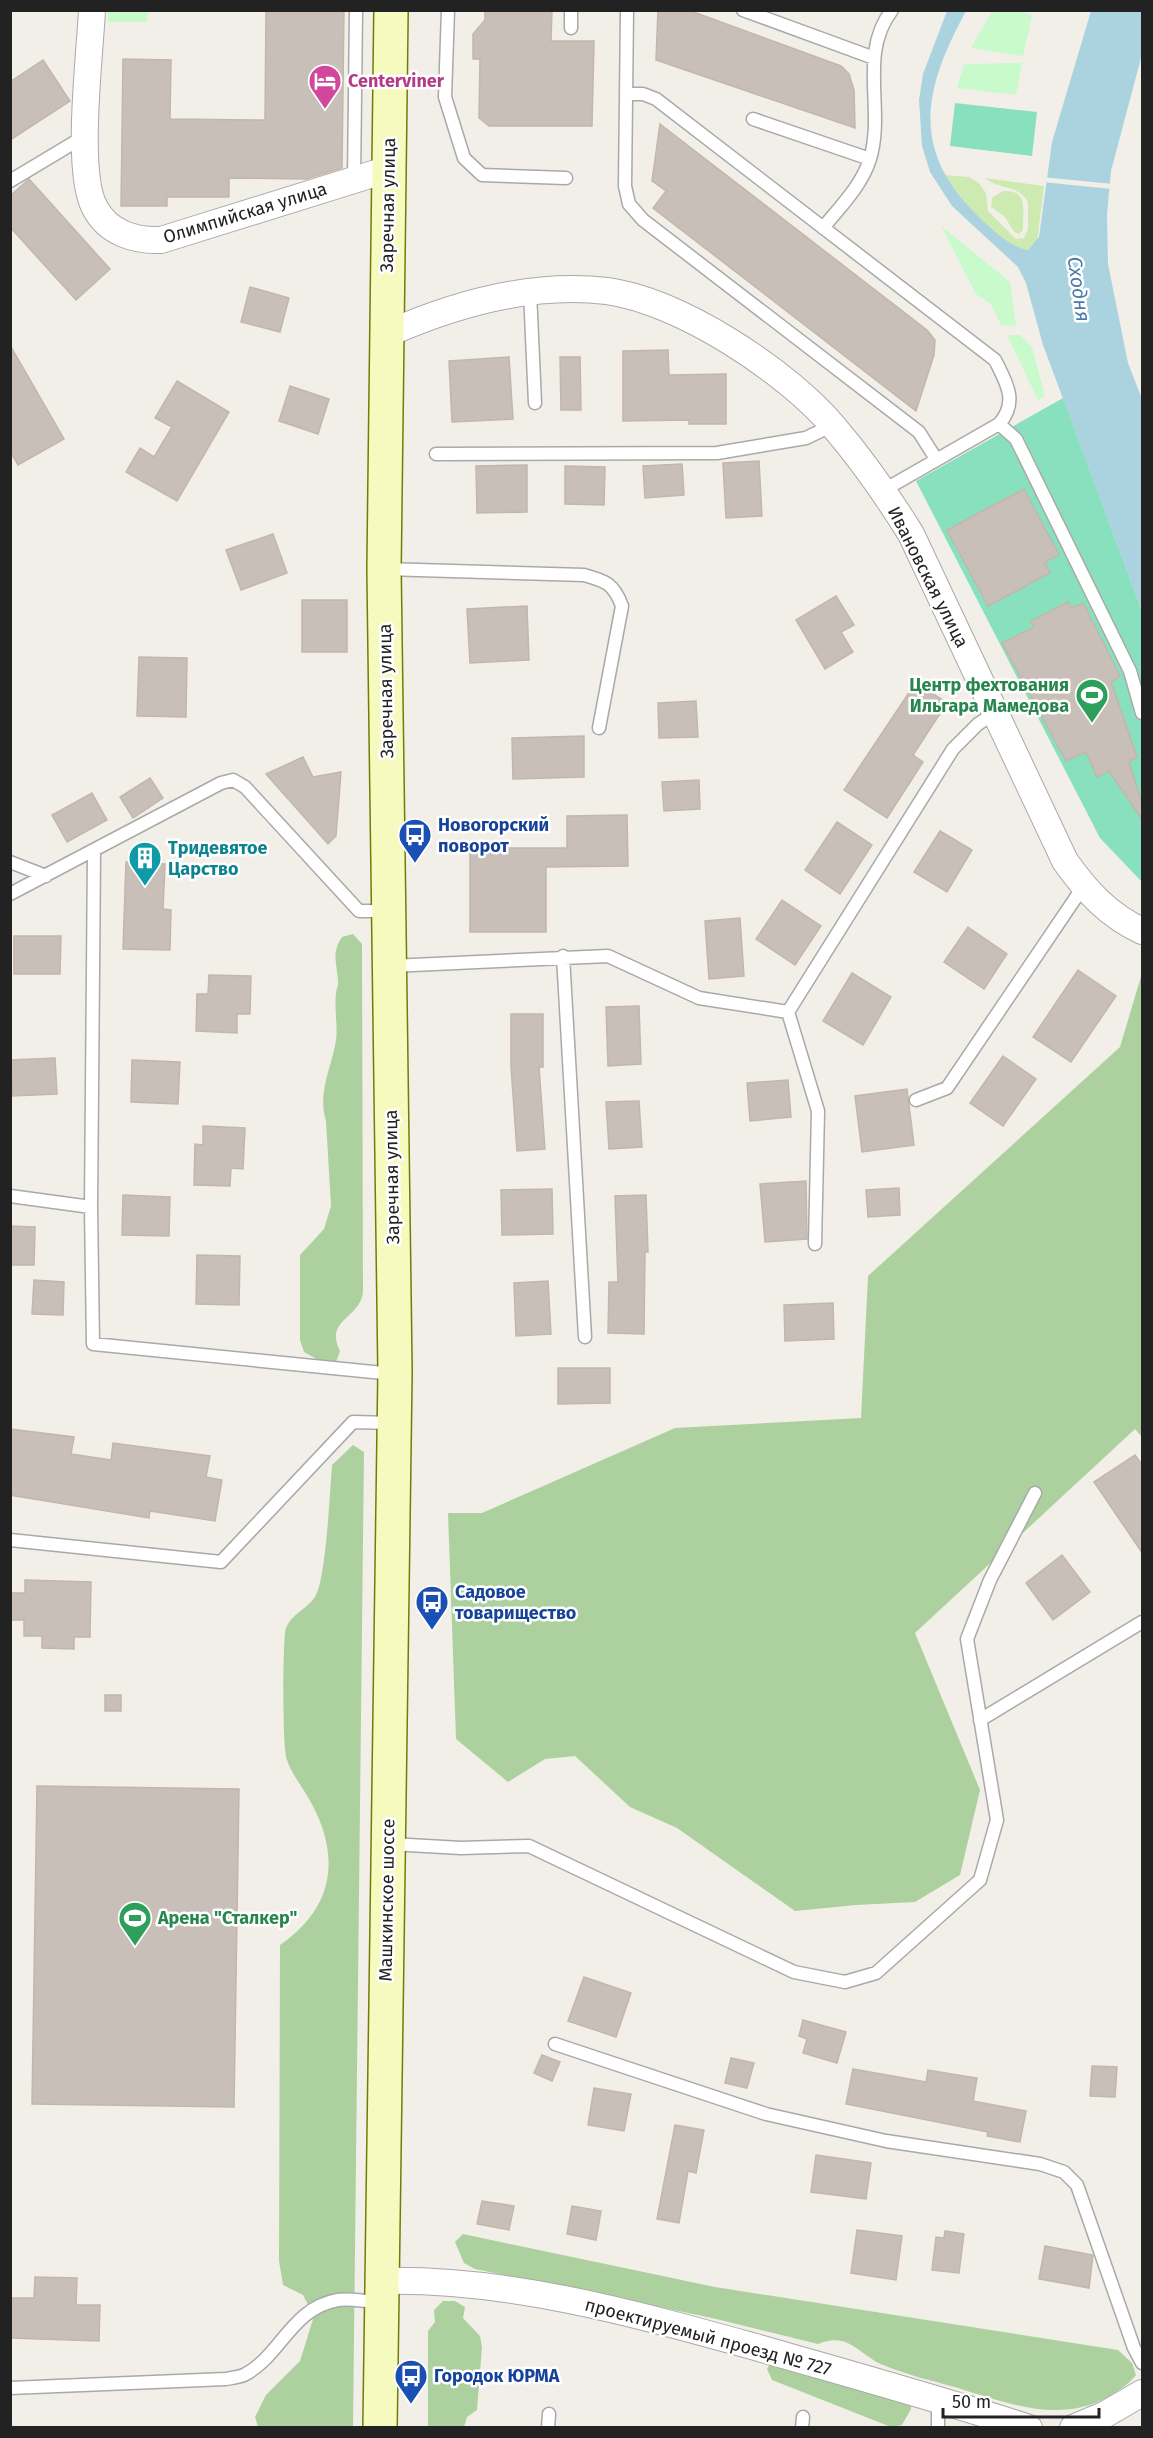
<svg xmlns="http://www.w3.org/2000/svg" width="1153" height="2438" viewBox="0 0 1153 2438" font-family="'Fira Sans',sans-serif">
<style>
.grass{fill:#cdebb0}
.forest{fill:#add19e}
.park{fill:#c8facc}
.pitch{fill:#88e0be}
.water{fill:#aad3df}
.pier{fill:#f2efe9}
.building{fill:#c7bfb8;stroke:#c4b6ab;stroke-width:1.5}
.lines{fill:none;stroke-linecap:round;stroke-linejoin:round}
.lane-casing{stroke:#a9a9a9;stroke-width:15}
.street-casing{stroke:#a9a9a9;stroke-width:28}
.secondary-casing{stroke:#707d05;stroke-width:36}
.lane{stroke:#fff;stroke-width:12}
.street{stroke:#fff;stroke-width:26}
.secondary{stroke:#f7fabf;stroke-width:33}
.labels{text-anchor:middle;stroke-width:5;stroke-linejoin:round;paint-order:stroke}
.hotel-label{font-size:18px;font-weight:bold;fill:#b23c85;stroke:#fff;text-anchor:start}
.street-label{font-size:18px;fill:#222;stroke:#fff}
.leisure-label{font-size:18px;font-weight:bold;fill:#27864d;stroke:#fff;text-anchor:end}
.transit-label{font-size:18px;font-weight:bold;fill:#164399;stroke:#fff;text-anchor:start}
.culture-label{font-size:18px;font-weight:bold;fill:#0d838f;stroke:#fff;text-anchor:start}
.water-label{font-size:20px;font-style:italic;fill:#4a7aab;stroke:#fff}
</style>
<rect width="100%" height="100%" fill="#f2efe9"/>
<path class="grass" d="M945,175l24,2 10,6 7,10 2,18 28,28 8,-1 4,-9v-27c-10,-18 -29,-12 -43,-24l59,8 -7,56 -9,8c-31,-5 -67,-50 -83,-75z
M1003,191c27,-2 19,22 20,39l-4,4 -5,-2 -9,-15 -14,-10 1,-9z"/>
<path class="forest" d="M353,934l9,10 1,348c-3,27 -39,27 -23,59l-4,11 -12,1 -20,-11 -4,-12v-85l24,-26 7,-23 -5,-85c-9,-29 6,-54 10,-81 2,-15 -2,-31 0,-46 0,-5 3,-9 2,-13 -1,-19 -7,-27 4,-44z
M1142,973v464l-7,-8 -220,204 65,157 -20,85 -45,27 -59,3 -61,6 -118,-83 -47,-21 -55,-51 -30,3 -37,23 -52,-43 -8,-226h34l193,-85 186,-10 7,-142 252,-229z
M353,1445l11,7 -11,975h-95l-3,-10 11,-22 34,-34 14,-45 -11,-21 -20,-10 -4,-24 1,-316c54,-37 62,-89 29,-146 -7,-13 -17,-24 -22,-39 -5,-13 -4,-110 -2,-127 2,-18 24,-24 31,-38 10,-19 14,-104 16,-130z
M463,2234l252,53 403,63 14,13 4,12c-8,10 -17,15 -28,22 -49,27 -101,6 -150,-9 -25,-7 -51,-13 -75,-23 -24,-10 -34,-34 -65,-21l-106,-26 -237,-49 -11,-6 -9,-21z
M443,2301h12l10,6 -2,11 17,18 2,11 -5,63 -10,7 -3,10h-36v-96l7,-9 -1,-12z
M770,2364l141,39v6l-9,16 -11,2 -119,-47 -5,-11z"/>
<path class="park" d="M993,10l28,1 11,5 -9,40 -52,-8z
M108,11h40l-1,11h-39z
M1022,63l-6,32 -59,-7 7,-24z
M941,226l69,56 6,44 -15,-1 -10,-21 -15,-10z
M1007,335h13l12,12 13,49 -7,4z"/>
<path class="pitch" d="M955,103l82,9 -5,44 -82,-10z
M1063,398l79,213v271l-42,-44 -184,-357z"/>
<path class="water" d="M947,11h19c-41,76 -57,136 10,203 13,13 33,33 52,36l11,-13 13,-95 39,-131h51v43l-31,117 -4,43 1,50 20,99 14,36v212l-99,-266 -17,-62 -8,-16 -66,-61 -22,-34 -8,-26 -3,-46 4,-26z"/>
<path class="pier" d="M1042,177l71,7 -1,5 -70,-7z"/>
<path class="building" d="M266,10h78l-2,158 -36,11 -77,-1v19h-62v9h-46l2,-147 48,1 -1,59 95,1z
M485,10h67l-1,31h43l-2,85h-103l-10,-8 1,-59h-7v-25l12,-14z
M658,10h30l153,56 8,8 5,16 1,38 -199,-68z
M43,60l27,41 -60,39v-58z
M660,124l267,206 8,10 -1,15 -18,56 -263,-203 13,-17 -14,-10z
M29,179l81,90 -34,31 -66,-73v-31z
M250,287l39,11 -9,34 -39,-10z
M10,345l54,94 -46,26 -8,-14z
M668,350l1,25 57,-1v50h-37v-4l-66,1v-70z
M509,357l4,62 -61,3 -3,-61z
M560,357h20l1,53h-20z
M177,381l52,31 -52,89 -51,-29 14,-24 14,9 18,-30 -17,-9z
M290,386l39,13 -11,35 -39,-13z
M759,461l3,55 -36,2 -3,-55z
M682,464l2,31 -39,3 -2,-32z
M527,465v47l-50,1 -1,-47z
M565,466l40,1 -1,38 -39,-1z
M1024,489l35,66 -14,7 5,11 -62,33 -41,-76z
M273,534l14,39 -46,17 -15,-40z
M836,596l18,29 -13,7 12,20 -28,17 -29,-49z
M302,600h45v52h-45z
M1068,602l3,6 12,-5 37,73 -9,6 26,75 -8,5 14,45v14l-34,-50 -12,6 -11,-25 -20,9 -64,-118 32,-16 -3,-6z
M527,606l2,54 -59,3 -3,-54z
M139,657l48,1 -1,59 -49,-1z
M916,682l31,21 -34,52 10,7 -36,56 -43,-28z
M696,701l2,36 -39,1 -1,-35z
M584,736v41l-71,2 -1,-41z
M303,757l10,20 28,-5 -5,64 -8,8 -62,-70z
M150,778l13,20 -30,20 -13,-21z
M699,780l1,29 -36,2 -2,-29z
M92,793l15,27 -40,22 -15,-27z
M627,815l1,51 -82,1v65h-76v-84h97v-32z
M837,822l35,23 -32,49 -35,-24z
M940,831l32,19 -25,42 -33,-20z
M126,862l39,2 -2,45 8,1 -1,40 -47,-1z
M782,900l39,26 -26,39 -39,-26z
M740,918l4,58 -35,3 -4,-58z
M968,927l39,27 -23,35 -40,-27z
M14,936h47l-1,38h-46z
M1078,970l38,26 -45,66 -38,-25z
M852,973l39,24 -28,48 -40,-24z
M209,975l42,1 -1,38h-13v19l-41,-2 1,-37h11z
M639,1006l2,58 -33,2 -2,-59z
M511,1014h32v53h-4l6,82 -28,2 -6,-84z
M1003,1056l33,23 -33,47 -33,-23z
M55,1058l2,36 -45,2 -1,-36z
M132,1060l48,2 -2,42 -47,-2z
M788,1080l3,37 -41,4 -3,-38z
M907,1089l7,56 -52,7 -7,-56z
M639,1101l3,46 -33,2 -3,-47z
M203,1126l42,2 -2,41 -12,-1 -1,18 -36,-1 1,-41 8,1z
M806,1181l1,58 -42,3 -5,-58z
M899,1188l1,27 -32,2 -2,-27z
M552,1189l1,45 -51,1 -1,-45z
M123,1195l47,2 -1,39 -47,-1z
M646,1195l2,57h-3l-1,82 -36,-1 1,-51h9l-3,-86z
M10,1226l25,1 -1,38h-24z
M197,1255l43,1 -1,49 -43,-1z
M34,1280l30,2 -1,33 -31,-1z
M548,1281l3,53 -35,2 -2,-53z
M833,1303l1,36 -49,2 -1,-36z
M558,1368h52v35l-52,1z
M10,1429l64,8 -3,17 40,6 2,-17 97,13 -4,21 16,3 -7,41 -65,-10 -1,7 -139,-23z
M1135,1455l8,11v88l-49,-72z
M1062,1555l28,37 -37,28 -27,-37z
M25,1580l66,2 -1,55h-16v12l-32,-1v-12h-18v-16h-14v-27h15z
M105,1695h16v16h-16z
M37,1786l202,3 -5,318 -202,-3z
M584,1977l47,16 -15,44 -48,-16z
M803,2020l43,12 -9,31 -34,-10 4,-14 -8,-3z
M542,2055l18,7 -8,19 -18,-8z
M731,2058l23,5 -7,25 -22,-5z
M1092,2066l25,1 -2,30 -25,-1z
M853,2069l73,13 2,-12 49,8 -4,23 53,10 -6,31 -33,-6 1,-4 -142,-28z
M594,2088l37,6 -7,37 -36,-6z
M675,2125l29,5 -8,43 -8,-2 -9,52 -22,-4z
M816,2155l55,8 -5,36 -55,-7z
M482,2201l32,5 -5,24 -32,-6z
M572,2206l29,5 -5,29 -29,-6z
M857,2230l45,6 -6,44 -45,-7z
M945,2231l19,3 -5,39 -27,-3 4,-33 8,1z
M1045,2246l48,9 -4,33 -50,-9z
M35,2277l42,1 -1,27h24l-1,36 -89,-3v-40h24z"/>
<g class="lines">
<g class="lane-casing">
<path id="lane" d="M448,10l-3,87 19,61 18,17 84,3
M627,10l-2,176 4,18 14,16 276,212 17,27
M743,10l131,48
M571,28v-18
M626,94h17l13,5 339,261c11,22 24,42 4,64l-115,66
M753,119l117,40
M354,180l2,-170
M10,181l75,-45
M823,228c17,-21 39,-43 47,-69 15,-50 -12,-105 22,-149
M530,292l5,111
M999,424l17,15 114,232 12,42
M436,454l281,-1 89,-15 27,-13
M385,569l199,6c22,6 30,9 38,31l-23,122
M94,852l-3,355 2,137 300,30
M10,862l36,14
M10,894l211,-111 12,-3 12,7 114,124h28
M563,956l22,381
M391,966l217,-10 91,42 89,14 30,99 -3,133
M788,1012l165,-263 25,-25 17,-11
M916,1100l31,-12 136,-201
M10,1196l81,11
M10,1540l211,22 132,-140 39,1
M980,1720l162,-98
M391,1844l70,4 68,-2 265,126 51,10 31,-9 104,-93 17,-60 -30,-181 23,-59 45,-87
M555,2044l211,70 120,27 154,23 24,8 13,13 57,163 8,15
M10,2388l216,-9c5,-1 13,-2 18,-4 37,-19 47,-67 94,-75 13,-2 29,2 42,2
M938,2399v29
M548,2428l1,-14
M802,2428l1,-11"/>
</g>
<g class="street-casing">
<path id="street" d="M92,10c-2,44 -17,163 3,198 13,25 40,33 66,32l228,-71
M387,334c68,-30 145,-52 220,-43 73,10 180,80 227,136 29,34 54,70 77,107l154,327c22,31 43,54 77,70
M381,2281c129,-3 255,33 378,67 90,26 181,51 270,80
M1073,2428l31,-13 38,-22"/>
</g>
<g class="secondary-casing">
<path id="secondary" d="M380,2428l15,-1056 -11,-803 7,-559"/>
</g>
<use href="#lane" class="lane"/>
<use href="#street" class="street"/>
<use href="#secondary" class="secondary"/>
</g>
<defs>
<g id="hotel-pin" transform="scale(1.725)"><path d="M0 17L-7.5 6A9.5 9.5 0 1 1 7.5 6Z" fill="#d1479c" stroke="#fff"/><path d="M-6-4.5h1.5V1H6V5H4.5V3h-9V5H-6ZM-4 0a1.8 1.8 0 1 1 3.6 0ZM.5 0V-2.5h3Q6-2.5 6 0Z" fill="#fff"/></g>
<g id="stadium-pin" transform="scale(1.725)"><path d="M0 17L-7.5 6A9.5 9.5 0 1 1 7.5 6Z" fill="#2e9e5b" stroke="#fff"/><path d="M0-5a6.5 5 0 1 0 0 10a6.5 5 0 1 0 0-10ZM-3.5-1.8h7v3.6h-7Z" fill="#fff"/></g>
<g id="bus-pin" transform="scale(1.725)"><path d="M0 17L-7.5 6A9.5 9.5 0 1 1 7.5 6Z" fill="#1a4fb4" stroke="#fff"/><path d="M-5-6H5V4H4V6H2V4H-2V6H-4V4H-5ZM-3.5-4V0h7V-4ZM-3.5 1.2v1.5H-2V1.2ZM2 1.2v1.5H3.5V1.2Z" fill="#fff"/></g>
<g id="building-pin" transform="scale(1.725)"><path d="M0 17L-7.5 6A9.5 9.5 0 1 1 7.5 6Z" fill="#0f9aa8" stroke="#fff"/><path d="M-4-6H4V6H1V3H-1V6H-4ZM-2.5-4.3h1.7v1.8h-1.7ZM.8-4.3h1.7v1.8H.8ZM-2.5-1h1.7V.8h-1.7ZM.8-1h1.7V.8H.8Z" fill="#fff"/></g>
</defs>
<g fill-rule="evenodd">
<use href="#hotel-pin" x="325" y="81"/>
<use href="#stadium-pin" x="1092" y="695"/>
<use href="#bus-pin" x="415" y="835"/>
<use href="#building-pin" x="145" y="858"/>
<use href="#bus-pin" x="432" y="1602"/>
<use href="#stadium-pin" x="135" y="1918"/>
<use href="#bus-pin" x="411" y="2376"/>
</g>
<g class="labels">
<g class="hotel-label">
<text x="348" y="87">Centerviner</text>
</g>
<g class="street-label">
<text transform="translate(388 205) rotate(-89)" y="6">Заречная улица</text>
<text transform="translate(245 213) rotate(-17)" y="6">Олимпийская улица</text>
<text transform="translate(928 577) rotate(63)" y="6">Ивановская улица</text>
<text transform="translate(386 691) rotate(-91)" y="6">Заречная улица</text>
<text transform="translate(392 1177) rotate(-91)" y="6">Заречная улица</text>
<text transform="translate(387 1900) rotate(-89)" y="6">Машкинское шоссе</text>
<text transform="translate(708 2337) rotate(15)" y="6">проектируемый проезд № 727</text>
</g>
<g class="leisure-label">
<text x="1069" y="691">Центр фехтования<tspan x="1069" dy="21">Ильгара Мамедова</tspan></text>
<text x="158" y="1924" text-anchor="start">Арена "Сталкер"</text>
</g>
<g class="transit-label">
<text x="438" y="831">Новогорский<tspan x="438" dy="21">поворот</tspan></text>
<text x="455" y="1598">Садовое<tspan x="455" dy="21">товарищество</tspan></text>
<text x="434" y="2382">Городок ЮРМА</text>
</g>
<g class="culture-label">
<text x="168" y="854">Тридевятое<tspan x="168" dy="21">Царство</tspan></text>
</g>
<g class="water-label">
<text transform="translate(1079 289) rotate(82)" y="7">Сходня</text>
</g>
</g>
<rect width="1153" height="2438" fill="none" stroke="#222222" stroke-width="24"/>
<path d="M943 2408v9h156v-9" fill="none" stroke="#222222" stroke-width="3"/>
<text x="952" y="2408" font-size="18" fill="#222222" stroke="#ffffff" stroke-width="4.5" paint-order="stroke">50 m</text>
</svg>
